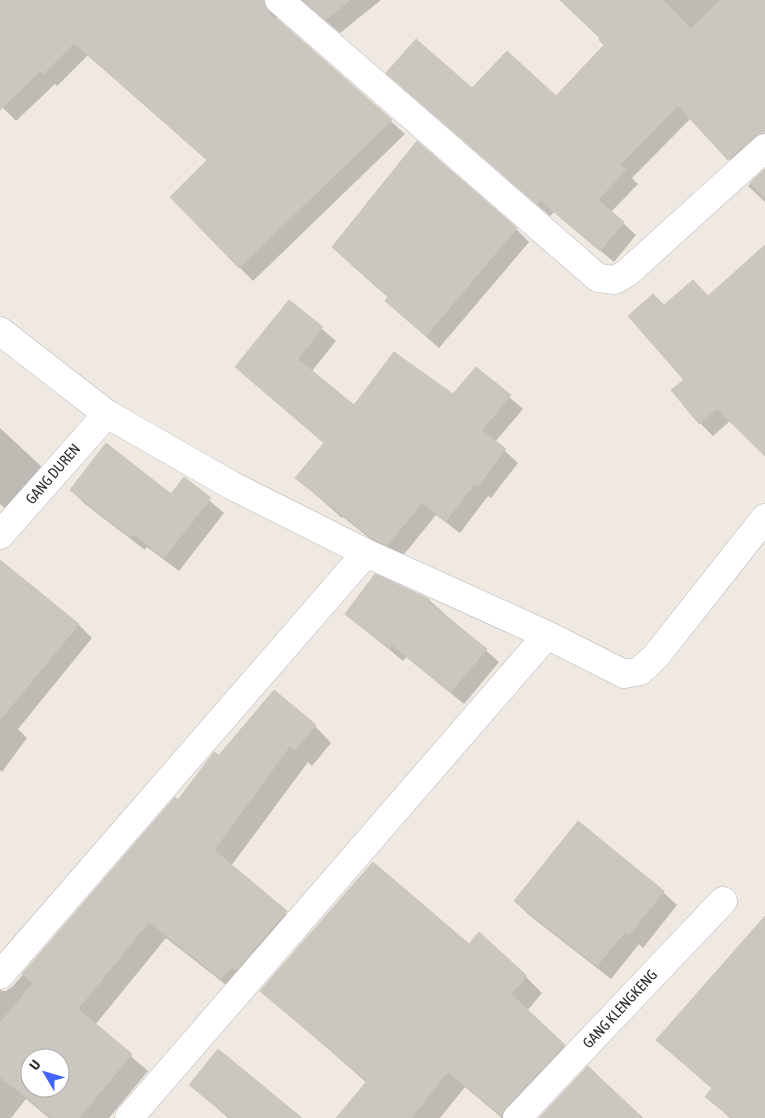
<svg xmlns="http://www.w3.org/2000/svg" width="765" height="1118" viewBox="0 0 765 1118" font-family="'Asap Condensed',sans-serif">
<style>
.shadow{fill:#0003;fill-rule:evenodd}
.building{fill:#cbc7bf;stroke:#cbc5ba;fill-rule:evenodd}
.lines{fill:none;stroke-linecap:round;stroke-linejoin:round}
.minor-casing{stroke:#b4b7c1;stroke-width:29}
.minor{stroke:#fff;stroke-width:28}
.labels{text-anchor:middle;stroke-width:4.5;stroke-linejoin:round;paint-order:stroke}
.street-label{font-size:15px;fill:#2e2e2e;stroke:#fff}
</style>
<rect width="100%" height="100%" fill="#efe9e1"/>
<path class="shadow" d="M0,0h272l7,7 -2,12 128,115 -152,147 -82,-84 37,-36 -120,-106 -31,31 -2,-2 -39,37 -16,-16z
M301,0h80l-41,33z
M563,0h202v153l-23,19 -51,-54 -59,60 6,6 -27,28 25,23 -22,27 -60,-50 -4,4 -150,-131 156,13 50,-53z
M765,169v33l-17,-16z
M516,229l13,13 -90,106 -39,-34 -13,-13 2,-3 -43,-38z
M765,247v207l-35,-33 -17,15 -13,-13 -35,-116 43,-10z
M289,301l47,40 -25,31 44,35 98,-11 23,-28 47,41 -28,33 23,21 -27,35 -3,-2 -28,37 -24,-18 -35,43 -17,-8 -41,-33 -1,1 -45,-40 28,-34 -88,-77z
M0,428l44,41 -37,41 -7,-6z
M184,479l40,34 -45,58 -32,-24 -2,3 -60,-46 -14,-14 100,6z
M376,576l53,24 70,62 -35,42 -58,-47 -3,4 -57,-47z
M0,586l78,38 14,14 -74,91 9,9 -25,34 -2,-2z
M315,726l16,17 -19,23 -4,-4 -77,104 72,63 -64,66 -73,-57 -71,87 53,46 -39,47h-60l-23,-19 -15,19h-11v-159l13,13 -12,17v2h5l7,-5 162,-187 3,3 42,-45zM30,1058h30v30h-30z
M663,892l14,13 -34,43 -4,-4 -28,35 -82,-64 -14,-14z
M765,918v200h-35l-23,-21 6,-8 -41,-36z
M469,946l57,31 16,16 -15,18 53,51 -53,56h-25l-37,-31 -25,31h-103l30,-35 -105,-92z
M191,1085l107,33h-70z"/>
<path class="building" d="M0,0h264l5,12 123,108 -153,148 -69,-71 37,-37 -133,-117 -31,31 -3,-3 -40,39z
M303,0h47l-25,20z
M560,0h103l28,29 29,-29h45v133l-10,3 -27,24 -50,-54 -58,59 6,5 -28,30 26,22 -24,29 -60,-51 -3,4 -151,-131 30,-34 56,49 35,-37 49,45 48,-51 -5,-5 1,-2z
M417,141l100,87 -91,108 -41,-35 3,-4 -56,-50z
M765,169v30l-15,-16z
M765,245v211l-48,-47 -18,15 -28,-34 13,-10 -56,-64 25,-22 11,11 29,-25 15,16z
M289,300l34,27 -25,32 56,46 40,-53 59,42 23,-27 35,28 -29,35 24,19 -28,37 -3,-2 -29,37 -24,-18 -35,43 -17,-9 -75,-59 29,-35 -89,-76z
M106,443l65,51 13,-17 27,21 -47,60 -31,-24 -3,3 -60,-47z
M0,560l79,64 -79,96z
M375,574l54,25 -2,2 60,48 -36,43 -59,-47 -3,4 -44,-35z
M274,690l42,35 -21,25 -5,-4 -76,104 73,61 -51,59 -4,-3 -11,12 -72,-57 -71,87 54,45 -53,64h-27l-52,-41v-54l33,-40 -11,-9 153,-177 3,3 36,-48 5,3zM30,1058h30v30h-30z
M578,821l86,70 -35,44 -4,-3 -28,34 -83,-65z
M373,862l96,82 10,-12 48,44 -16,18 54,51 -59,62 -4,9 -54,-44 -37,46h-75l31,-37 -107,-90z
M765,916v202h-33l-27,-21 7,-9 -56,-48z
M218,1049l84,69h-72l-41,-33z
M588,1066l11,11 44,41h-104z"/>
<g class="lines">
<g class="minor-casing">
<path id="minor" d="M279,0l319,278 17,2 12,-7 138,-125
M0,331l107,83 124,71 135,68 181,82 77,39 16,-3 16,-15 109,-138
M0,535l107,-121
M0,975l366,-422
M129,1118l418,-483
M517,1118l206,-217"/>
</g>
<use href="#minor" class="minor"/>
</g>
<g class="labels">
<g class="street-label">
<text transform="translate(53 474) rotate(-49)" y="5">GANG DUREN</text>
<text transform="translate(620 1009) rotate(-47)" y="5">GANG KLENGKENG</text>
</g>
</g>
<g transform="translate(45 1073) rotate(308)"><circle r="24" fill="#ffffff" stroke="#ababab"/>
<path d="M0-4L9 19L0 12L-9 19Z" fill="#4264fb"/>
<text y="-8" font-size="14" font-weight="bold" text-anchor="middle" fill="#2e2e2e">U</text>
</g>
</svg>
